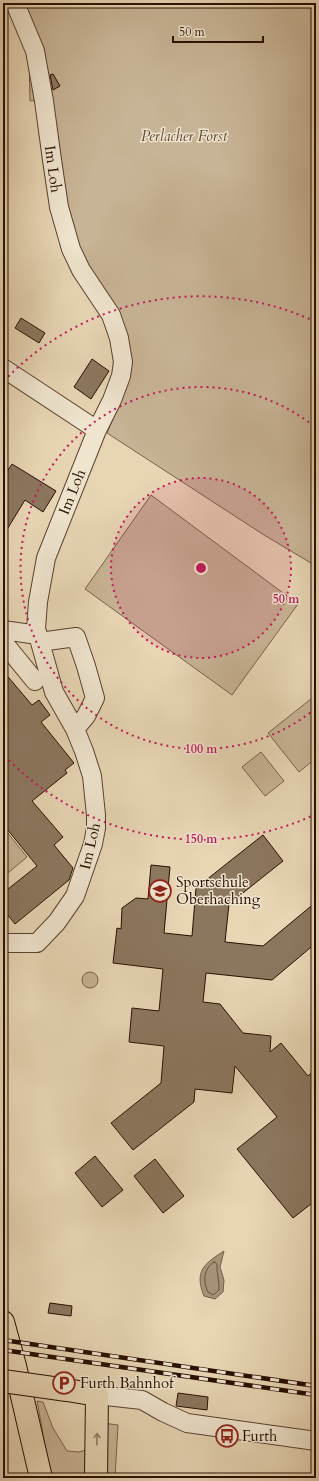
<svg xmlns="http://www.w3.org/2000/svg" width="319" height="1481" viewBox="0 0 319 1481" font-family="Cardo,serif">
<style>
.green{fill:#c7b395;stroke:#78614a}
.water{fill:#a69277;stroke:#745e47}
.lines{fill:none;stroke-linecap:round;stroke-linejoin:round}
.shore{stroke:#67503c;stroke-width:1}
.building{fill:#8b765e;stroke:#280f00}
.minor-casing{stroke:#58402d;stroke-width:20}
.major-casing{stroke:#280f00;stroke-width:24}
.minor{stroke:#efe4ce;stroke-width:18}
.major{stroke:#e7d5b4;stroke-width:22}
.rail-casing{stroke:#280f00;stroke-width:4.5}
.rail{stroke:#efe4ce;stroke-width:3;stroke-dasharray:9;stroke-linecap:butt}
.major-bridge-casing{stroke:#280f00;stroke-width:24;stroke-linecap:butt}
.major-bridge{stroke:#e7d5b4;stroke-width:22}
.oneway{stroke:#917c63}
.ring{fill:none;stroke:#c2185b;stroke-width:2;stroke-dasharray:2 4}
.labels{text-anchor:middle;stroke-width:3;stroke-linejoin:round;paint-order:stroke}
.park-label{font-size:15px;font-style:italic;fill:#604834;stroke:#efe4ce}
.street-label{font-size:15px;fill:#280f00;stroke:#efe4ce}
.poi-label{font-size:15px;fill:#280f00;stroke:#efe4ce;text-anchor:start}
.centre{fill:#c2185b;stroke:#efe4ce;stroke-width:2}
.ring-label{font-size:12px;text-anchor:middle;font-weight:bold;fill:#c2185b;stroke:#efe4ce;stroke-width:3;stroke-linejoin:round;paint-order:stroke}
</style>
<rect width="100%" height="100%" fill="#e7d5b4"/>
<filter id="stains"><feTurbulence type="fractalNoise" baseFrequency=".005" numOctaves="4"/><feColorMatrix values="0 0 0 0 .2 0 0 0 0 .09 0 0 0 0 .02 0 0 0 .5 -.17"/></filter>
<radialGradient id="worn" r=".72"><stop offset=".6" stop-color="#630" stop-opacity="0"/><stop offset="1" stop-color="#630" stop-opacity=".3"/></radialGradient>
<path class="green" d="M19,3h297v563l-52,-31 -157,-102 12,-28 9,-45 -54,-112 -27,-149 -17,2 -1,-42z
M151,495l147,109 -66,91 -147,-106z
M316,695v63l-17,14 -31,-39z
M261,752l23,29 -19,15 -23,-29z
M7,832l20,25 -24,20v-42z
M82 980a8 8 0 1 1 16 0a8 8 0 1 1-16 0Z
M37,1401l6,1 10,26 14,23 12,1 10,-3v29h-38z
M103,1423l15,2 -3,53h-12z"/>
<path class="water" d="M224,1251l-4,16 4,13 -1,12 -8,7 -11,-3c-10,-25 0,-32 20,-45z"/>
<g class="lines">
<path class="shore" d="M214,1262l3,2c-1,8 3,17 2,26l-6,5 -5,-3c-5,-10 -5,-23 6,-30z"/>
</g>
<path class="building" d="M53,74l7,12 -7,4 -3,-15z
M21,318l24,15 -6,10 -24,-15z
M92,359l17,12 -18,28 -17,-12z
M12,464l44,27 -13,21 -18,-12 -22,36v-58z
M3,671l29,34 7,-5 11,15 -9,7 33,41 -9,7 2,3 -35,28 31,36 -9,8 19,23 -4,12 -54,44 -12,-15v-16l34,-27 -34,-42z
M263,835l20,26 -54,43 -4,38 38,4 53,-44v41l-44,37 -66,-7 -3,29 17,2 23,29 28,3 -1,16 11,-9 27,33 8,-7v131l-23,18 -56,-69 40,-32 -42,-51 -3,27 -37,-4 -1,13 -61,48 -22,-27 50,-40 3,-37 -35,-4 3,-34 27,3 4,-42 -50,-6 4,-35 4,1 1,-21 14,-10 12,1 3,-34 19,2 -6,66 28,3 4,-48z
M95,1156l28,34 -21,17 -27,-34z
M155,1159l29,37 -21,17 -29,-37z
M50,1303l22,3 -1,10 -23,-3z
M178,1393l30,4 -1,13 -31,-4z"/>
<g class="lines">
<g class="minor-casing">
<path id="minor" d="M3,368l94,62
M3,630l35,5
M3,637l1,6 31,38
M40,642l36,-5 10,29 9,32 -9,18 -11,13
M3,943h34l20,-21 18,-26 18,-52 3,-16v-13l-4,-39 -8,-25 -9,-22 -21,-37 -16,-57 -2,-6 2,-27 8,-44 51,-128 15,-30 9,-24 2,-14 -4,-24 -8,-23 -30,-45 -10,-21 -12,-42 -7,-47 -8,-59 -9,-50 -20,-48
M97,1395l45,5 21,12 24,11 129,18"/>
</g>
<g class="major-casing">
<path id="major" d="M3,1322l12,44 26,112
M67,1390l30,5 -1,83"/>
</g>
<use href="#minor" class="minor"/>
<use href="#major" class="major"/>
<g class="rail-casing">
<path id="rail" d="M3,1340l313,46
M3,1350l313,45"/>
</g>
<use href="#rail" class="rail"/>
<g class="major-bridge-casing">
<path id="major-bridge" d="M3,1381l64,9"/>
</g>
<use href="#major-bridge" class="major-bridge"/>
</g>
<defs><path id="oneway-shaft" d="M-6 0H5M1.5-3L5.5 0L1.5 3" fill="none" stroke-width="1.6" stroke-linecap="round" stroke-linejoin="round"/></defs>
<use class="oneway" href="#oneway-shaft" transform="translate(97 1439) rotate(-89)"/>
<circle cx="201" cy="568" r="90" fill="#c2185b" fill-opacity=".12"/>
<g class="ring">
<circle cx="201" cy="568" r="90"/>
<path d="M315 709A181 181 0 1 1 315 427"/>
<path d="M316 814A271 271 0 0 1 4 755M4 381A271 271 0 0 1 316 322"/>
</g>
<defs>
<g id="school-ring" transform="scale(1.15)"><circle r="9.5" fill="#efe4ce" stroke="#8f2418" stroke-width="1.5"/><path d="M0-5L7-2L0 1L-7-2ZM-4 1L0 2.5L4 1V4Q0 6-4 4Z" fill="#8f2418"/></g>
<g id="parking-ring" transform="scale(1.15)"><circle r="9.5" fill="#efe4ce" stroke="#8f2418" stroke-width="1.5"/><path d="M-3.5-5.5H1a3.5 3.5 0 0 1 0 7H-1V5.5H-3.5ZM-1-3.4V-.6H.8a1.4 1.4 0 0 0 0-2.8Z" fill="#8f2418"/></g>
<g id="bus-ring" transform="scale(1.15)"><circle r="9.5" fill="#efe4ce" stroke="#8f2418" stroke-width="1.5"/><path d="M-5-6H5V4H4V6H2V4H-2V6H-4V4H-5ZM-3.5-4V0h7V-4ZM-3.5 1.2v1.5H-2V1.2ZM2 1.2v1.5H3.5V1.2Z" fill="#8f2418"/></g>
</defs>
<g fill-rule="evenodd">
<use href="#school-ring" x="160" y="891"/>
<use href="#parking-ring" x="64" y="1383"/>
<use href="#bus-ring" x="227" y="1436"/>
</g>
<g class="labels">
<g class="park-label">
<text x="184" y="141">Perlacher Forst</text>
</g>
<g class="street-label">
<text transform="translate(53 169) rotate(82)" y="5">Im Loh</text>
<text transform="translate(72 492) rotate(-68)" y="5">Im Loh</text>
<text transform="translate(90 846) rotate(-77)" y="5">Im Loh</text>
</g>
<g class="poi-label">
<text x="176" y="887">Sportschule<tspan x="176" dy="17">Oberhaching</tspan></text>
<text x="80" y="1388">Furth Bahnhof</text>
<text x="242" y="1441">Furth</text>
</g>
</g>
<circle cx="201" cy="568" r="6" class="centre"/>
<g class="ring-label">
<text x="286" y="603">50 m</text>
<text x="201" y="753">100 m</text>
<text x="201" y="843">150 m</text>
</g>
<rect width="319" height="1481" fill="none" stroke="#e7d5b4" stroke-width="16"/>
<rect x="4" y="4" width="311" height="1473" fill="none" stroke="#280f00" stroke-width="2"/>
<rect x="8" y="8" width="303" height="1465" fill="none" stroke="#280f00"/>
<path d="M173 36v6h90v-6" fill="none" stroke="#280f00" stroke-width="2"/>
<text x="179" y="36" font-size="12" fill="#280f00" stroke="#efe4ce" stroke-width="3" paint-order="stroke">50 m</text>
<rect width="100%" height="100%" filter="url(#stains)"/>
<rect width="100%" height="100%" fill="url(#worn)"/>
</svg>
